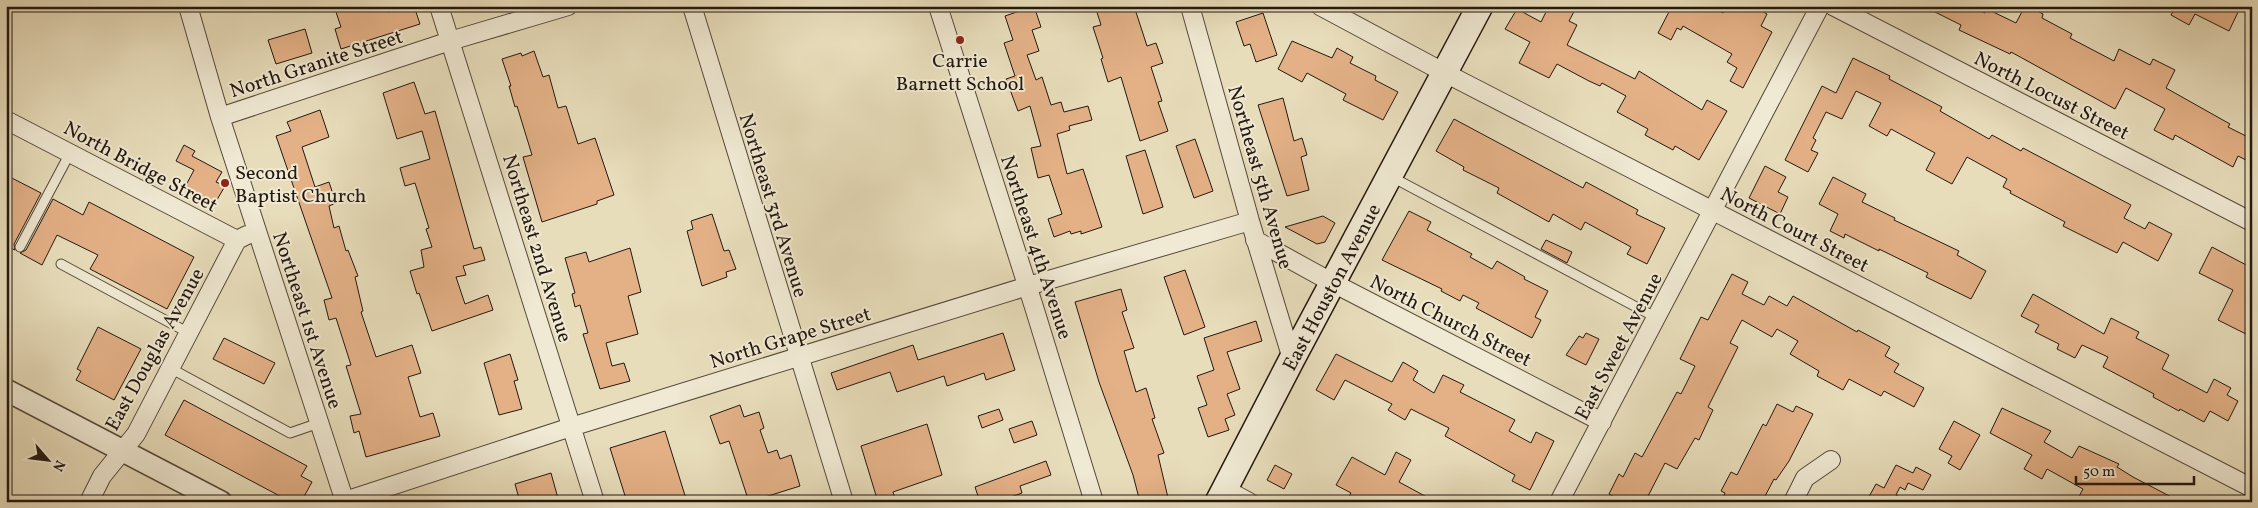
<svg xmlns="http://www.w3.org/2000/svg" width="2258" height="508" viewBox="0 0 2258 508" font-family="Vollkorn,serif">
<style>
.building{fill:#e4b187;stroke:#231810}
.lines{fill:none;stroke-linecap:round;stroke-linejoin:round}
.service-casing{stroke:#54493b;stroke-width:11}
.minor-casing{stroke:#54493b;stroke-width:20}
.tertiary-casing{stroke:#54493b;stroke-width:24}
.secondary-casing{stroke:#231810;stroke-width:28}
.service{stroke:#f0e9d3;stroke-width:9}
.minor{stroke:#f0e9d3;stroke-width:18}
.tertiary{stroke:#f0e9d3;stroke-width:21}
.secondary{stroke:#f0e9d3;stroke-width:25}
.poi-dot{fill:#8f2418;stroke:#f0e9d3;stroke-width:2}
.labels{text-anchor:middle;stroke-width:4;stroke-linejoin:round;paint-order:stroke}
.poi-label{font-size:20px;fill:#231810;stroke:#f0e9d3}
.street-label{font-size:20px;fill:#231810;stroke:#f0e9d3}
</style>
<rect width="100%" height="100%" fill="#e8ddbb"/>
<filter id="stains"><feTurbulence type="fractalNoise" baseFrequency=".004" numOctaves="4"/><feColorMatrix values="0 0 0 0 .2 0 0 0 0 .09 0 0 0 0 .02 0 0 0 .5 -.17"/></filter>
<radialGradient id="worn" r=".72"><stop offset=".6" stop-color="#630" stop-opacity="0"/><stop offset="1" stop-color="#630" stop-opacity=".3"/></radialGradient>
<path class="building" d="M334,6h53l1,6 26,-6 6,18 -79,25 -6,-20 6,-2z
M1034,6l7,21 -9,3 7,21 -12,4 9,25 6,-3 9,28 10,-3 3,10 24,-6 4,14 -23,6 1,4 -13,4 10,40 16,-5 19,58 -21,7v-3l-10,3 -1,-3 -16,6 -6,-18 14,-5 -13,-39 -11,3 -7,-30 10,-2 -11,-40 -12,5 -12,-32 9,-3 -11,-33 9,-3 -8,-24z
M1095,6h39l13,40 9,-3 7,20 -12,4 11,34 -4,1 10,29 -28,10 -19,-64 -13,5 -7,-23 2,-1 -10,-31 8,-2z
M1549,6h28l-8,15 8,4 -10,20 68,34 4,-8 63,39 5,-10 20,11 -28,49 -24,-14 -2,4 -28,-15 3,-6 -31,-17 9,-16 -24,-13 -2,3 -11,-5 -32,-17 -8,14 -30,-15 11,-21 -25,-13 12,-20 24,13z
M1672,6h39l12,7 4,-7h26l14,8 -6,12 11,6 -29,56 -13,-7 7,-13 -10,-6 5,-8 -49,-28 -2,4 -4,-2 -6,12 -13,-7z
M1923,6h48l14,7 2,-4 29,14 9,-17h3l15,8 -1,4 30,16 -2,4 44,23 5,-12 31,16 3,-6 22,11 -9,18 64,36 -2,3 24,12v24l-14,-7 -5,11 -58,-32 -2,5 -19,-10 11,-21 -39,-21 -11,21 -104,-57 -1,2 -51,-24 2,-5z
M2176,6h65l-12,25 -34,-17 -6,11 -18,-10z
M1263,13l14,42 -21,7 -6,-18 -6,2 -8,-24z
M305,29l7,24 -36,11 -8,-24z
M1292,41l40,17 5,-10 16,9 -3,6 26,13 -1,4 23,12 -15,28 -40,-20 3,-6 -39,-21 -5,9 -24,-13z
M534,51l9,26 6,-2 9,33 8,-2 12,38 17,-6 19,57 -17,6v3l-55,18 -19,-65 9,-2 -15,-49 -2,1 -6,-21h2l-9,-27 19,-6 1,3z
M1853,58l37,18 -1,3 53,28 -2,4 49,28 3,-4 29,16 2,-3 108,57 -7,13 21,11 4,-7 23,12 -14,27 -35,-19 -6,11 -54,-27 2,-4 -55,-29 1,-2 -8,-4 4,-8 -40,-22 -15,27 -26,-14 9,-17 -44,-24 -4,7 -18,-10 12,-23 -25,-12 -14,28 -16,-7 -13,26 3,2 -5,10 7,3 -10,19 -23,-12 37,-74 14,7z
M414,82l11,32 10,-3 39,138 7,-2 4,13 -22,6 3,9 -10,2 9,27 23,-9 5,15 -61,21 -13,-38 -2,1 -7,-23 14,-4 -3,-17 11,-3 -6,-18 3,-1 -14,-45 -10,3 -5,-18 30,-9 -8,-28 -25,8 -14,-46z
M1283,98l11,43 8,-3 5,17 -6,2 8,33 -22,6 -29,-91z
M320,110l9,27 -27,10 13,40 14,-5 7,21 -7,3 5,22 5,-2 7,25 2,-1 10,26 -3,1 8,34 -2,1 15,45 36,-12 9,28 -13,4 12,40 13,-4 7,23 -74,21 -7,-26 -5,2 -4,-17 11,-2 -15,-48 5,-1 -15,-47 -7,2 -5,-20 8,-2 -56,-162 15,-5 -4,-9z
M1454,119l129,69 3,-6 52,28 -2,4 29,14 -18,36 -20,-10 4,-7 -46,-25 -4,8 -28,-16 -4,8 -52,-29 2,-5 -36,-18 1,-3 -28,-16z
M1195,139l18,52 -19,7 -18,-52z
M184,145l11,6 -3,5 30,16 -6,10 9,4 -11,19 -30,-16 10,-19 -18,-9z
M1145,150l18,57 -20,7 -17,-58z
M1765,166l21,11 -8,15 10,5 -8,17 -31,-16z
M6,175l35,18 -27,51 1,6 -9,-4z
M1833,177l33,17 -4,8 33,16 -1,2 65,31 -2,4 29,16 -15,28 -45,-22 2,-4 -49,-24v2l-34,-17 -1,4 -14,-7 8,-17 -19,-10z
M53,199l30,16 6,-13 105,55 -27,52 -77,-40 8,-14 -41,-20 -15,30 -22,-12 6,-3z
M1409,211l22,11 -4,8 45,24 -2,3 22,12 5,-8 28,16 -1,2 24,12 -13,26 6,3 -9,18 -56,-30 3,-5 -16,-8 -3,6 -19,-10 1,-2 -60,-29z
M712,214l12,37 5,-1 7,19 -10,3 1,5 -25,9 -15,-55 6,-2 -2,-8z
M1323,216l12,7 -10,19 -8,2 -32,-17z
M1546,240l26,12 -5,11 -26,-14z
M2212,247l40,21v69l-34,-17 15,-30 -34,-17z
M630,248l11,44 -13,4 10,38 -32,9 6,23 12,-3 6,18 -30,8 -17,-55 5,-1 -8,-28 -5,2 -3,-13 3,-1 -10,-35 21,-6 3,10z
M1185,270l20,57 -21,8 -20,-58z
M1732,274l16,8 -6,12 22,11 5,-9 18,10 6,-10 64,36 1,-2 32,17 -5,9 14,8 -5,8 30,16 -10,19 -30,-16 -3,5 -32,-17 -6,11 -26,-14 2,-5 -29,-17 8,-13 -21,-12 -5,8 -30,-17 -12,23 8,4 -30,60 5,3 -14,30 -4,-2 -18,31 -12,-6 -20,39h-22l-14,-8 10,-20 4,3 12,-24 7,4 35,-65 4,2 14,-28 -15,-7 21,-42 7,3z
M1121,289l6,21 -5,2 12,36 -10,3 12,41 10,-4 9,30 -3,1 12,34 -6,2 11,47h-29l-7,-27 -34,-93 -24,-80z
M2033,294l71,40 7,-16 28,14 -3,6 33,17 -7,14 45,24 7,-14 17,9 -4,7 11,6 -10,20 -18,-10 -6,11 -24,-13 -1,2 -26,-14 1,-3 -51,-27 5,-10 -26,-12 -7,13 -18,-9 2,-5 -24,-12 4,-7 -18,-9z
M1256,321l6,20 -35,11 13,37 -13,5 8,21 -10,4 4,11 -21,7 -10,-29 9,-3 -10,-29 17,-6 -10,-32z
M98,327l43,22 -27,51 -38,-20 5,-9 -4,-2z
M1003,333l12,37 -29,10 -2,-7 -37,13 -3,-10 -47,16 -7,-20 -53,18 -6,-17 82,-28 5,15z
M1586,333l13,6 -13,26 -20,-10 13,-19 4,2z
M224,338l51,25 -11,21 -51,-25z
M510,354l8,26 -4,1 8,28 -23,6 -15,-52z
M1336,354l56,28 11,-20 15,9 -5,9 21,13 9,-18 21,10 -4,7 55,28 -6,11 22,12 5,-11 18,9 -24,49 -18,-9 3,-6 -70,-39 4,-8 -38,-19 -6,11 -17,-10 4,-6 -47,-24 -11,20 -18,-10z
M184,400l123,66 -6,10 11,6 -11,20h-10l-126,-67z
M1777,404l16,8 3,-6 17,8 -24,47 -13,19 -2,-1 -12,23h-41l4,-9 -4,-2 10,-19 6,3 26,-51 3,2z
M740,405l4,12 15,-5 5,16 -4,2 8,23 9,-3 3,9 11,-4 9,31 -51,16 -20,-61 -9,3 -10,-28z
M2002,408l49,23 -7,11 28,16 7,-12 40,18 -2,3 16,10 48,25h-105l7,-13 -36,-20 -5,10 -18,-10 8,-14 -42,-22z
M999,409l4,11 -21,8 -4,-12z
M1032,421l5,14 -23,8 -5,-14z
M1954,421l26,14 -20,35 -12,-7 4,-7 -13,-7z
M927,424l15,51 -49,17 2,6 -17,4 -17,-56z
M665,431l22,71h-60l-17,-54z
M1396,452l15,8 -12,22 37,20h-90l5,-9 -15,-8 16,-28 33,18z
M1046,461l5,14 -31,11 2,7 -25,9h-17l-5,-15z
M1275,465l17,9 -8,15 -17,-9z
M1896,465l17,8 3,-6 15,8 -8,15 -15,-7 -3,7 -5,-3 -4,8 14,7h-44l10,-18 8,4z
M551,473l8,29h-39l-5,-18z"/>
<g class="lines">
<g class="service-casing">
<path id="service" d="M1390,176l267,142
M20,247l50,-94
M61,264l128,69
M170,368l120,65 29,-10"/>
</g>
<g class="minor-casing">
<path id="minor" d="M188,6l32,111 125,385
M439,6l156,496
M692,6l152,496
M938,6l96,301 60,195
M1190,6l60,215 42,138
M1320,6l125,67 807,415
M1833,6l419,216
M220,117l230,-76 118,-35
M6,120l231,120 10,-5
M1255,240l78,43 269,139
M1225,489l24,13
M345,501l226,-74 457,-141 222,-65
M89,502l13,-26 34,-42 101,-194
M1559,502l261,-496
M1793,502l12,-24 26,-18"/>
</g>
<g class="tertiary-casing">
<path id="tertiary" d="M6,390l215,112"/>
</g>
<g class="secondary-casing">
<path id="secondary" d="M1218,502l74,-143 188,-353"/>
</g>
<use href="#service" class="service"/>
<use href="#minor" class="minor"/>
<use href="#tertiary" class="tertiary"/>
<use href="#secondary" class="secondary"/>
</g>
<g class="poi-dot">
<circle cx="960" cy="40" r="5"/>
<circle cx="225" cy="183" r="5"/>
</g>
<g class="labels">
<g class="poi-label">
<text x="960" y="67">Carrie<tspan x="960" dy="23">Barnett School</tspan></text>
<text x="235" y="179" text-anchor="start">Second<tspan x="235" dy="23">Baptist Church</tspan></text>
</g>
<g class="street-label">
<text transform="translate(316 63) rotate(-18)" y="7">North Granite Street</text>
<text transform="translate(2052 95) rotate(27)" y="7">North Locust Street</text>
<text transform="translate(141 166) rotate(28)" y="7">North Bridge Street</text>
<text transform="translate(1261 177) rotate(74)" y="7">Northeast 5th Avenue</text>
<text transform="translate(774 205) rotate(73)" y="7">Northeast 3rd Avenue</text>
<text transform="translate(1795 229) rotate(27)" y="7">North Court Street</text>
<text transform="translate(1037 247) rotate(72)" y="7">Northeast 4th Avenue</text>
<text transform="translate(538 248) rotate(73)" y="7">Northeast 2nd Avenue</text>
<text transform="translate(1331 287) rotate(-62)" y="7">East Houston Avenue</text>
<text transform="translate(308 320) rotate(72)" y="7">Northeast 1st Avenue</text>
<text transform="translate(1451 320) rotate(27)" y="7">North Church Street</text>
<text transform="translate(790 337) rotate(-17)" y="7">North Grape Street</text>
<text transform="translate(1618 346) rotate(-62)" y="7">East Sweet Avenue</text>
<text transform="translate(154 349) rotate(-61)" y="7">East Douglas Avenue</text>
</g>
</g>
<rect width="2258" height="508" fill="none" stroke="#e8ddbb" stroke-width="25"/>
<rect x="8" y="8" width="2243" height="493" fill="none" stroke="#231810" stroke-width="2.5"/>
<rect x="12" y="12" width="2233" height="483" fill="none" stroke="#231810"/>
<g transform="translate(48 460) rotate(118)" stroke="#f0e9d3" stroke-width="4" paint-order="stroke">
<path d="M0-4L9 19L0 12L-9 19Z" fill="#231810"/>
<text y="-8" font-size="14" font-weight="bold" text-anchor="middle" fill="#231810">N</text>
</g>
<path d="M2076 476v8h118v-8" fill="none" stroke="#231810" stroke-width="2.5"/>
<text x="2083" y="476" font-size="15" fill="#231810" stroke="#f0e9d3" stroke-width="4" paint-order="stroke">50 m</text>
<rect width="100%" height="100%" filter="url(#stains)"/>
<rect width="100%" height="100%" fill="url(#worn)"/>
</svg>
